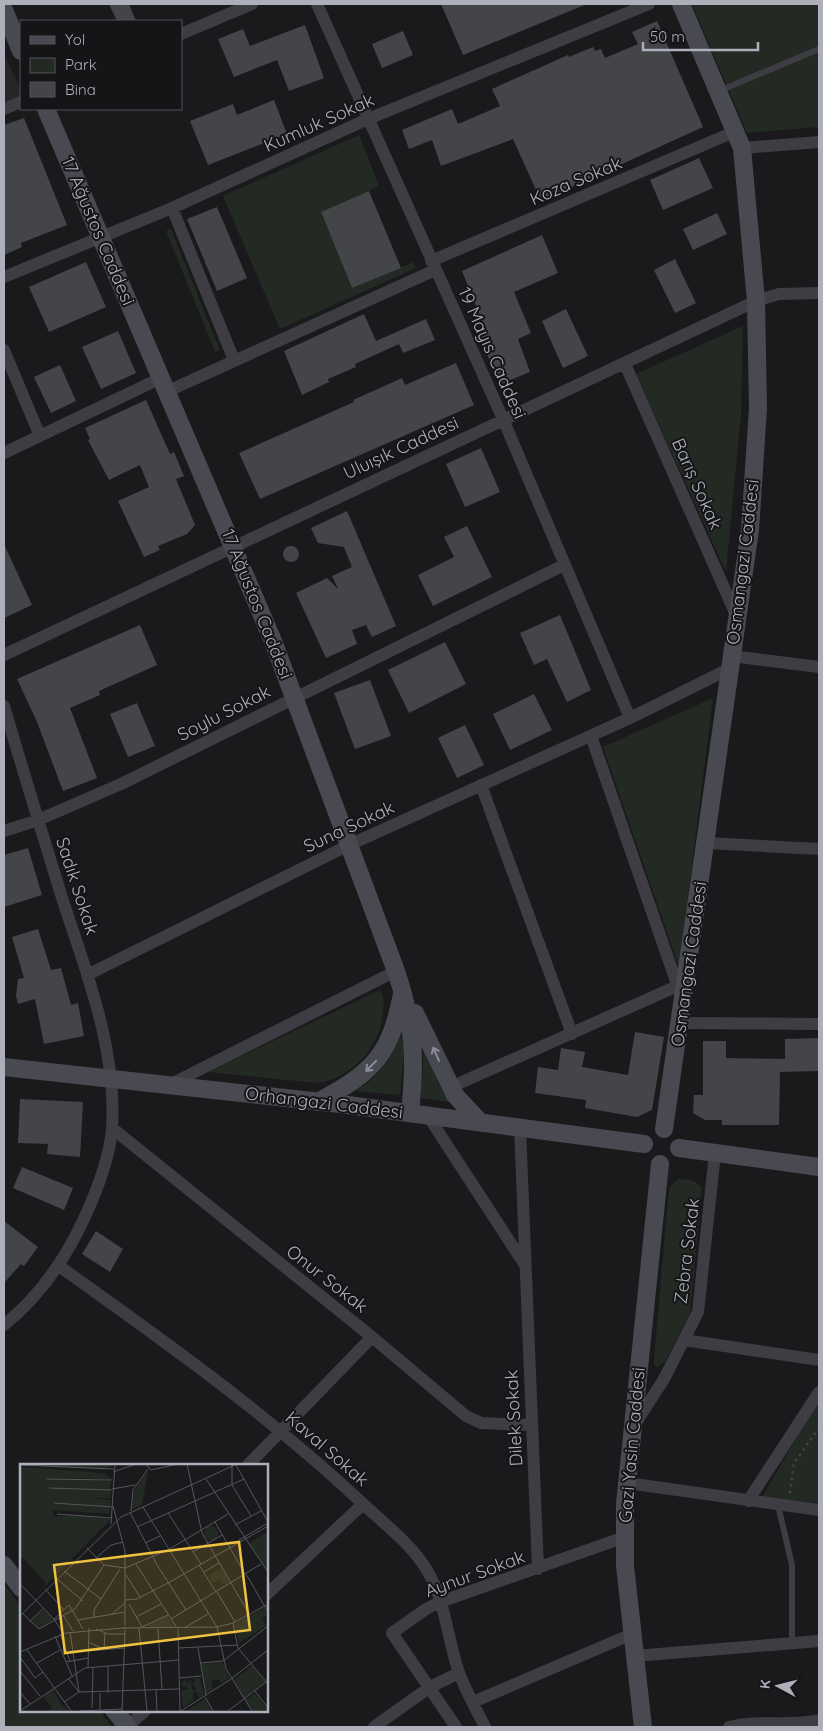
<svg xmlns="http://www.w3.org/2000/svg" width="823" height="1731" viewBox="0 0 823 1731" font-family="Quicksand,sans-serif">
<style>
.built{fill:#262629}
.green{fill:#222a23}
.building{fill:#444549}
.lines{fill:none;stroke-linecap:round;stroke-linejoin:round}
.path{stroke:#414248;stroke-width:2.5;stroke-dasharray:2.5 4;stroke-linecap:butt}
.lane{stroke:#3d3d43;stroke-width:6}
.street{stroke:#3d3d43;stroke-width:12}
.secondary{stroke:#494a51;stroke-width:18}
.oneway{stroke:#8a8c96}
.labels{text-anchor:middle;stroke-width:4;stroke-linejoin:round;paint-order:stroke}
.street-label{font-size:18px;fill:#adb0bb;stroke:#151517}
.inset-road{fill:none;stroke:#55565c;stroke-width:1}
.view{fill:#efc33f;fill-opacity:0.15;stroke:#efc33f;stroke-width:2.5}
.inset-edge{fill:none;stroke:#adb0bb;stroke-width:2.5}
</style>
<rect width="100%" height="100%" fill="#1a1a1c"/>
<path class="built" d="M4,54l17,36v6l-17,7z"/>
<path class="green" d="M692,4h127v123l-72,6z
M359,135l20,51 -58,27 31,75 62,-26 2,6 -136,61 -57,-133z
M171,229l49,121 -5,2 -49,-121z
M743,326l-2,88 -15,158 -90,-198z
M713,698l-34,269 -76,-220z
M380,990c5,7 4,14 3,22 -3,35 -30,66 -66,71l-109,-11z
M400,1031l4,17 -4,47 -45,-4c25,-14 37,-33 45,-60z
M424,1045l14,38 11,19 -28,-4z
M678,1179c10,1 18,0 24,9l-12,125 -25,49 -8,5 -3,-2v-6l15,-171z
M819,1399v104l-57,-6z
M4,1584l17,23v103h78l13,17h-108z"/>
<path class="building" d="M109,4h20l7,17h-19z
M441,4h146l-124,51z
M657,21l46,106 -162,74 -28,-62 -72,27 -9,-26 -23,9 -7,-19 50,-21 6,15 42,-18 -8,-17 76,-34 1,2 24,-10 2,4 6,-2 4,9 33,-14 -6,-12z
M305,25l19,53 -35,13 -12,-31 -43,17 -16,-38 25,-10 7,17z
M403,31l10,24 -31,13 -10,-24z
M274,100l13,34 -79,31 -18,-44 43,-17 4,11z
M24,118l43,107 -46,18 1,4 -18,8v-130z
M699,158l14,30 -50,22 -13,-30z
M369,191l32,77 -49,20 -31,-76z
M217,207l30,71 -30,13 -30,-72z
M717,213l10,21 -34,16 -10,-21z
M542,235l16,38 -44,19 17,41 -13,6 12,33 -29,12 -25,-53 9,-3 -23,-57z
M675,259l21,44 -21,10 -21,-43z
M86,262l20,45 -57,25 -20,-45z
M566,309l22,47 -25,12 -21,-47z
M364,314l12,27 50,-22 9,21 -32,13 -4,-9 -44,20 1,3 -28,12 1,3 -27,13 -18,-44z
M118,331l18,42 -35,16 -19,-42z
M456,363l18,42 -214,94 -21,-46 115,-51 -1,-2 49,-22 3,7z
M60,365l16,36 -25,12 -17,-36z
M146,400l24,54 4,-2 10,24 -8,3 19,46 -8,9 -29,12 2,4 -16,7 -26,-56 31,-14 -9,-22 -31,15 -21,-40 2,-1 -5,-11z
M481,448l19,44 -35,15 -19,-43z
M347,511l49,115 -24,11 -6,-12 -14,5 5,14 -31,14 -30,-65 31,-15 11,11 -6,-13 20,-9 -8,-20 -26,-4 -7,-15z
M467,526l25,51 -59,29 -15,-31 36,-18 -10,-20z
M4,544l28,61 -28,13z
M283 554a8 8 0 1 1 16 0a8 8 0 1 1-16 0Z
M560,615l31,75 -24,12 -20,-43 -13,6 -14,-32z
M140,625l17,40 -58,26 1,4 -30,13 27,70 -34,13 -26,-69 -20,-43z
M445,642l21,42 -57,29 -21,-43z
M370,680l21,56 -36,13 -21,-56z
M534,694l18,36 -42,20 -17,-36z
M137,703l18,43 -27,11 -18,-43z
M465,725l19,40 -27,13 -19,-40z
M28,848l14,47 -38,12v-52z
M38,929l13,41 10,-2 10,37 7,-2 6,33 -40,8 -9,-45 -17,5 -2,-8 2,-17 6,-1 -12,-41z
M635,1032l29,5 -12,73 -15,7 -52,-9 1,-8 -51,-7 3,-26 20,3 3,-22 24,4 -3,15 46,8z
M819,1038v33l-39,1 -1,53h-57v-5h-17l-12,-7 1,-18h9v-54h23v17l59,1v-20z
M20,1099l63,3 -3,55 -33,-3 1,-10 -30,-1z
M22,1167l51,21 -9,22 -51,-22z
M4,1221l34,26 -14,19 -3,-2 -17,19z
M96,1231l27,18 -13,23 -28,-18z"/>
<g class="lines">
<path class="path" d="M790,1493l4,-30 25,-35"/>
<path class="lane" d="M719,91l100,-42
M778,1505l14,60v78"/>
<path class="street" d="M317,4l186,415 127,299
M181,34l71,-30
M4,109l17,-7
M742,148l77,-6
M172,208l62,152
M431,261l303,-129
M4,277l168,-69 196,-89 281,-115
M4,350l36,86
M625,364l112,253
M168,391l267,-121
M4,453l157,-75
M4,655l752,-354 23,-7 40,-1
M731,656l88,11
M4,706c19,65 39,130 59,195 24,73 54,149 49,227 -2,31 -16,65 -29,93 -19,40 -44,76 -79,104
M591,736l87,251
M481,785l91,249
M4,831l34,-11 83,-36 443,-219
M707,843l112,6
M87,975l262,-130 281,-127 99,-49
M681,1023l138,1
M169,1085l227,-114
M451,1087l233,-104
M428,1116l97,149
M112,1128l260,209 94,79 15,7 51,2
M520,1128l18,441
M59,1266c104,74 208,148 301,235 23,22 52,43 68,71 17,28 20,69 31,101 7,18 17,36 26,54
M684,1340l135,20
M635,1424l29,-45 34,-67 17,-159
M248,1465l124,-128
M627,1483l192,27
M748,1501l71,-109
M266,1595l97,-91
M634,1656l185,-15
M473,1702l159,-68
M127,1727l19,-17
M374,1727l56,-40 29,-14
M456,1727l-64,-94 34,-24 14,-7 185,-65
M729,1727c30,-8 60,0 90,-7"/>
<path class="secondary" d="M4,10l17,41
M46,109l227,532 123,330c18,54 20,86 14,142
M415,1013l40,82 26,28
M4,1067l336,37 304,40
M318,1102c55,-30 72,-46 84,-108
M664,1129l86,-599 8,-122 -2,-107 -14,-153 -61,-144
M679,1148l140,19
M4,1565l17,23
M114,1710l14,17
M643,1727l-18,-161v-62l35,-340"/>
</g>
<defs><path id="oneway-shaft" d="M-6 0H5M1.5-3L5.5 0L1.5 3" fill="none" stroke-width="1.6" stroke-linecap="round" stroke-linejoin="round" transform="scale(1.25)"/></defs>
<g class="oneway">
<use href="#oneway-shaft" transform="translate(436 1054) rotate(-114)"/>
<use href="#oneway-shaft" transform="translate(371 1066) rotate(134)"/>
</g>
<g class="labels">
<g class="street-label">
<text transform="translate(319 123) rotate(-24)" y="6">Kumluk Sokak</text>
<text transform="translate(576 181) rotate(-23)" y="6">Koza Sokak</text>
<text transform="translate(98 231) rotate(67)" y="6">17 Ağustos Caddesi</text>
<text transform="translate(492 353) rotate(66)" y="6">19 Mayıs Caddesi</text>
<text transform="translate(401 448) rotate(-25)" y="6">Uluışık Caddesi</text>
<text transform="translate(697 484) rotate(66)" y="6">Barış Sokak</text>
<text transform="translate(743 562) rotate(-83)" y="6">Osmangazi Caddesi</text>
<text transform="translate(257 604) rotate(68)" y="6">17 Ağustos Caddesi</text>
<text transform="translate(224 713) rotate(-27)" y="6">Soylu Sokak</text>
<text transform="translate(349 827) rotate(-25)" y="6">Suna Sokak</text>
<text transform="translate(77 886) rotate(72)" y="6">Sadık Sokak</text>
<text transform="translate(689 964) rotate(-82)" y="6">Osmangazi Caddesi</text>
<text transform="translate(324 1103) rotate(7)" y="6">Orhangazi Caddesi</text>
<text transform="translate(687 1251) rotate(-83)" y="6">Zebra Sokak</text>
<text transform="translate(327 1279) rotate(38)" y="6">Onur Sokak</text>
<text transform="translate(514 1418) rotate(-93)" y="6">Dilek Sokak</text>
<text transform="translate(632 1445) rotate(-85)" y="6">Gazi Yasin Caddesi</text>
<text transform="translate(327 1449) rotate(41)" y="6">Kaval Sokak</text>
<text transform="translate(475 1574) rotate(-20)" y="6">Aynur Sokak</text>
</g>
</g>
<g transform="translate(20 1464)">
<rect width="248" height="248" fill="#1a1a1c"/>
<path d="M0,0h94l-9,6zM0,3l71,5 15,2 5,5 -65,-1 65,3 -1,17h-21l22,2 -2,14 -56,-4v7l19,-2 39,4 -76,77 11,-13 -23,-25 -3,2zM128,7l-6,34 -10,4 2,-18zM184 69a7 7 0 1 1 14 0a7 7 0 1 1-14 0ZM247,68v38l-18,-26zM201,104l8,14 -5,3 -4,-6 -7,4 3,7 -8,-14zM244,143l3,8 -5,3 4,8 -27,17 -4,-19zM24,146l10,10 -15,8 -8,-7zM147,152l7,11h-29zM202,198l7,16 -8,5 -2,-4 -8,2 2,8 -7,4 -5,-29zM232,202l13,16 -21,16 -10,-18zM165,214l2,6 4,-5 1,11 4,1 -3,-8 3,-2 -3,-3h7l4,17 -5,3 -2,-6h-4v9l-10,7 -2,-17 9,-3 -9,-2zM33,225l8,15 8,7h-21l4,-3 -9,-11 -5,4 2,4 -3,-4zM235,229l12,16v2h-13l-9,-11zM185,235l6,12h-25z" fill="#222a23"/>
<path class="inset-road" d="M126,0l5,6 27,-6M167,0l15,69 47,81M212,0v21l19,31M0,1l94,4M216,1l32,57M93,8l23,-8M27,15l65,1M186,15l62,93M29,24l63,2M92,25l23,-4M34,39l59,4M93,42l12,45v74M123,43l74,120 9,42 26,42M111,47l2,-21 15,-21M110,48l27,53 29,45M148,49l33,51M37,50l55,4M195,58l30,52M91,60l4,-60M215,61l26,-14M117,63l107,-48M219,76l29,-17M125,79l15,-7M67,84l17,17 21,3 43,-18 60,-36M173,88l29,-17M76,94l15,-13 12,-3M116,100l41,64M179,101l17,27M44,107l37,28M184,108l15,-9M226,110l22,38M106,111l14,22M36,114l27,23M0,120l34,35 9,14M25,125l19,21M197,128l18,30M105,136l12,-1 31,-16 100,-57M109,140l13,23M2,149l17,16 36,-20 29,-44M92,150l13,-11M43,151l10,16M0,152l101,-99 116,-53M116,153l25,-13M74,154v-8l26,-41M34,155l15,-14 14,24M151,155l90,-55M58,156l47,-8M10,157l14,-13M213,159l5,25 30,36M122,163l26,-12M107,164h-4l94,-1 16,-4 35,-19M119,164l8,83M164,164l24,-14M76,165l12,5h17M138,165l4,60M158,165l2,82M50,168l9,60M40,170l10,27M35,172l17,40M68,178l16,7 1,-16M159,184l58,-3M178,184l8,47M7,186l44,61M68,187l37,-3M0,188l46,-19 57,-5M0,193l15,21 8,-6M46,198l22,-4M17,199l23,-13M180,199l23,-2 45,-35M68,204l1,-40M0,207l20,25M48,214l10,13M159,214l22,-2M136,226l1,21M235,227l13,17M0,228l10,12M80,229v16M88,229v-27M185,233l8,14M44,238l15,-10 100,-3M72,244l1,-41M0,247l65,-43 94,-8M59,247l43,-2M102,247l3,-81M161,247l50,-32 37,-29M208,247l38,-29"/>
<path class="view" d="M219,78l11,88 -185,23 -11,-88z"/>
<rect width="248" height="248" class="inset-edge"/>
</g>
<rect width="823" height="1731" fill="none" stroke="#adb0bb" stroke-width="10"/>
<rect x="20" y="20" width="162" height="90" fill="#151517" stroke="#525359"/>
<rect x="30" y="36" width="25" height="8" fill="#494a51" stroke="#525359"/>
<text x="65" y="45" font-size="15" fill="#adb0bb">Yol</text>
<rect x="30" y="58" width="25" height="15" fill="#222a23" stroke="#525359"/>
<text x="65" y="70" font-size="15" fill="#adb0bb">Park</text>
<rect x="30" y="82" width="25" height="15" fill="#444549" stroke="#525359"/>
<text x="65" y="95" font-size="15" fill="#adb0bb">Bina</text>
<g transform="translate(778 1686) rotate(277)" stroke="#151517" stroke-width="4" paint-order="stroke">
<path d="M0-4L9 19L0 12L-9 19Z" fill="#adb0bb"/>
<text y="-8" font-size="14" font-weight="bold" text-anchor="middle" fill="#adb0bb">K</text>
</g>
<path d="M643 42v8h115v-8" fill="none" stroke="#adb0bb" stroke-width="2.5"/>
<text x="650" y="42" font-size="15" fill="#adb0bb" stroke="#151517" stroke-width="4" paint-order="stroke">50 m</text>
</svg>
